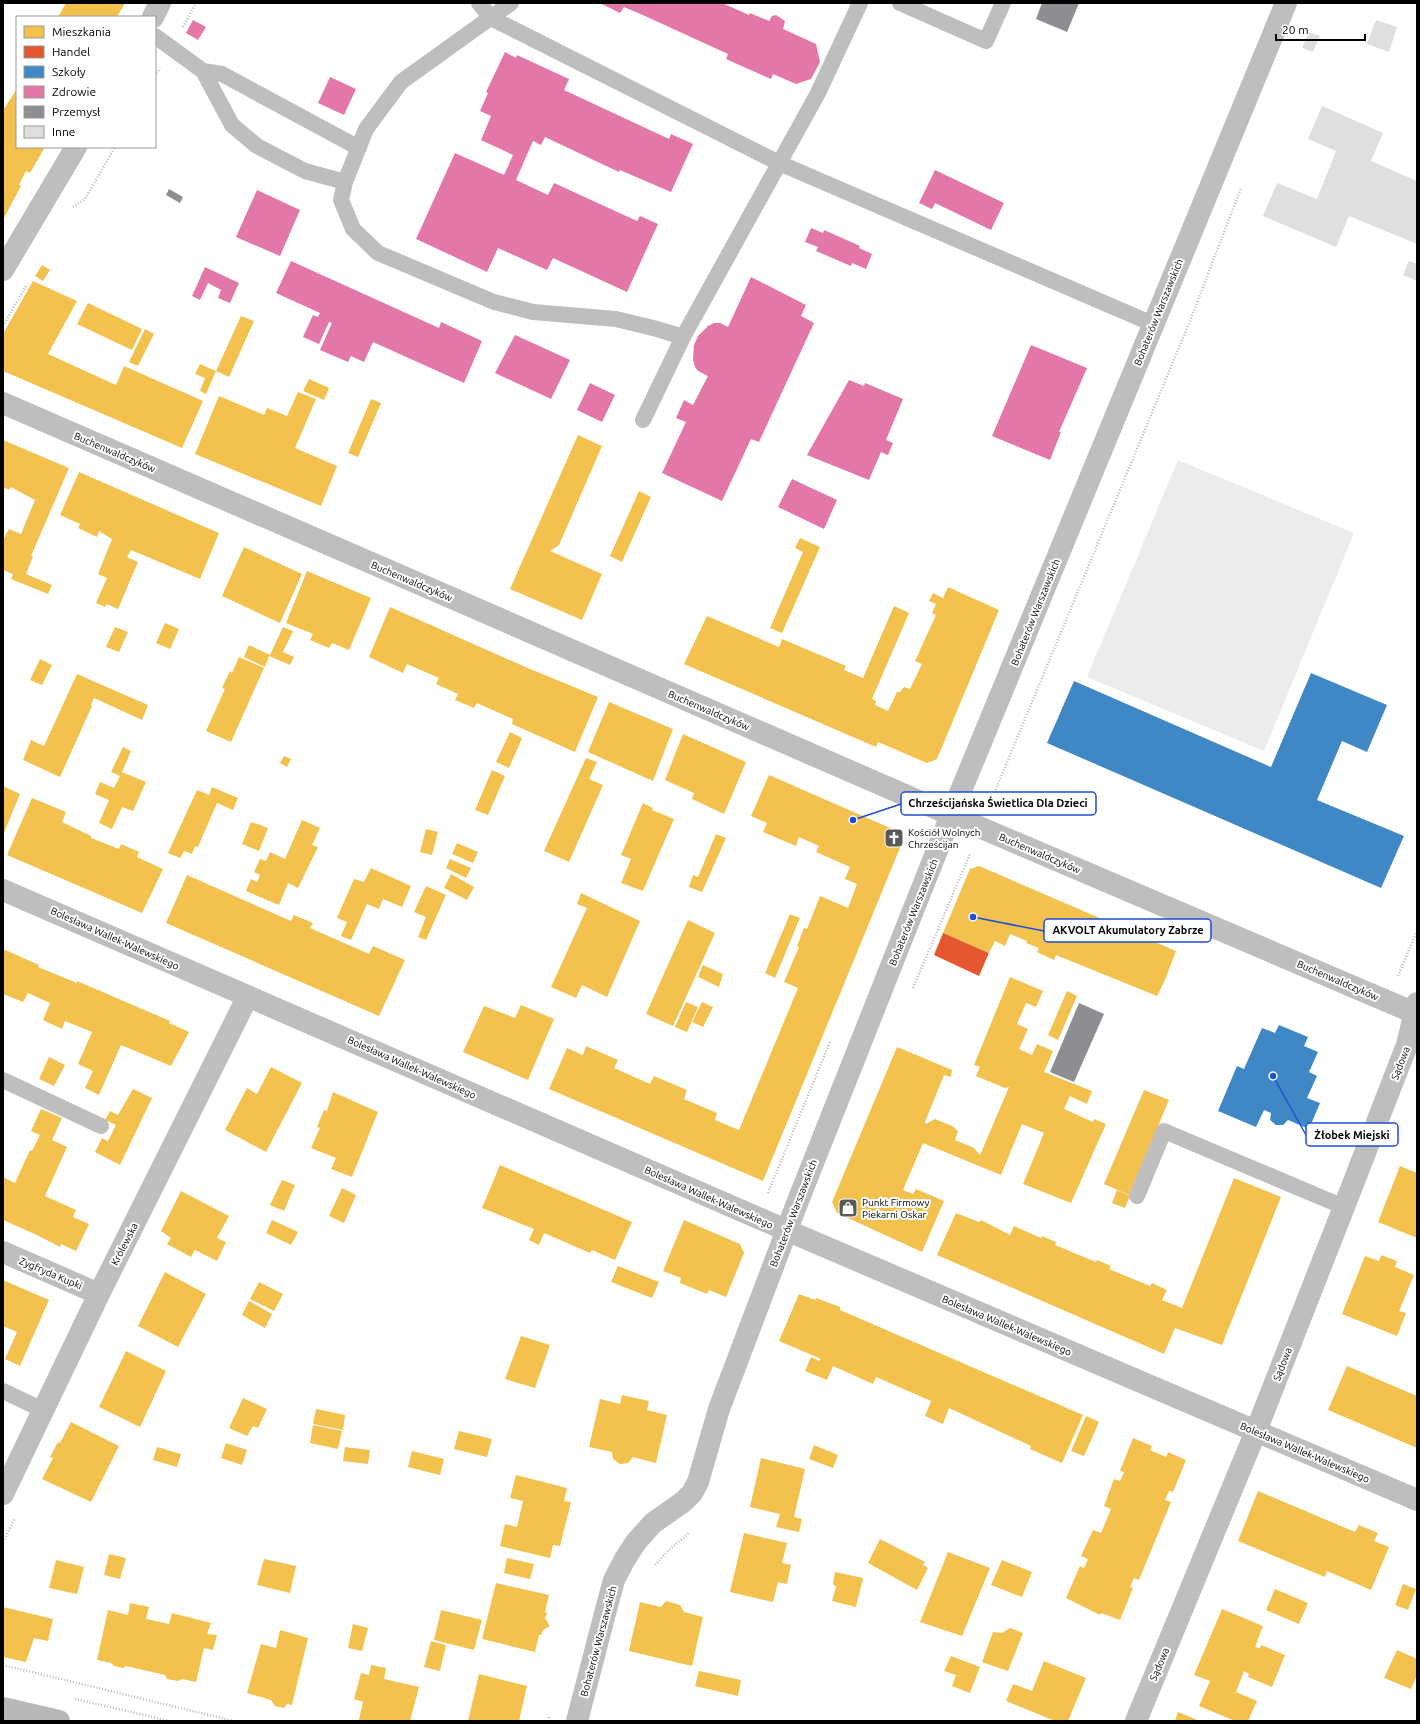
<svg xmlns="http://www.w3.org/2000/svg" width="1420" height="1724" viewBox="0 0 1420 1724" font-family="Ubuntu,sans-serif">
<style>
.green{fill:#ececec}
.homes{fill:#f2c14e}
.shops{fill:#e4572e}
.schools{fill:#3f88c5}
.health{fill:#e377a8}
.industry{fill:#8d8d92}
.building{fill:#dfdfdf}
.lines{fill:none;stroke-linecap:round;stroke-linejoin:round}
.path{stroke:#b9b9b9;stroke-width:2.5;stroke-dasharray:1 2;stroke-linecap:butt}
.lane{stroke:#bebebe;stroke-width:16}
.street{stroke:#bebebe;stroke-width:22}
.secondary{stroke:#b8b8b8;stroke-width:22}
.labels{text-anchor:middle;stroke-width:4;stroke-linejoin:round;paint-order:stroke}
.street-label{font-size:10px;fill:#000;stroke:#fff}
.poi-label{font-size:10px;fill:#000;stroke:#fff;text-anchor:start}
.leader{fill:none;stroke:#1d4ed8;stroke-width:1.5}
.callout-dot{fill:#1d4ed8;stroke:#fff;stroke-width:1.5}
.callout{fill:#fff;stroke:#1d4ed8;stroke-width:1.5}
.callout-label{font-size:11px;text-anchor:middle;font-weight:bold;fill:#000}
</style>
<rect width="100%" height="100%" fill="#fff"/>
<path class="green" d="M1178,460l176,73 -90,218 -177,-74z"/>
<path class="homes" d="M66,3h59l-8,14h-59z
M17,89v58h28l-15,26 -4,-2 -7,14 2,1 -18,34v-110z
M42,265l8,5 -7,11 -8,-5z
M33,281l44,20 -29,53 68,31 8,-19 79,35 -21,47 -179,-77v-37z
M88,303l54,26 -10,21 -55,-26z
M241,316l13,5 -25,56 -13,-6z
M145,329l9,5 -16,32 -9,-4z
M200,364l16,7 -10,23 -6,-3 5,-13 -10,-4z
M309,379l20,9 -5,12 -21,-9z
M298,392l18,7 -21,49 42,18 -16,40 -126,-52 24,-58 45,19 3,-7 20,8z
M371,399l10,4 -23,54 -10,-4z
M578,435l24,11 -43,99 -9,6 52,23 -20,46 -72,-31z
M3,440l66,28 -38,88h2l-7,18 26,11 -4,9 -37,-15 2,-5 -10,-4v-30l6,-11 12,5 14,-34 -24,-13 -2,3 -6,-3z
M79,472l140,61 -19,46 -69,-29 -4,7 11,5 -20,47 -11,-5 -2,3 -9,-4 11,-25 -9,-4 14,-35 -13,-8 -2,6 -19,-9 2,-4 -20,-9z
M639,491l12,6 -29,65 -12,-6z
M800,538l20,9 -38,86 -12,-5 33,-76 -8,-4z
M244,547l58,27 -22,49 -58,-27z
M307,571l64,27 -22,52 -17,-7 -3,5 -19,-8 3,-6 -27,-11z
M948,587l51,23 -62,149 -10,4 -49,-21 -2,5 -192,-83 23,-48 72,31 3,-8 64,27 -2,4 19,8 31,-72 15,7 -37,86 4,2 -1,4 13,6 9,-19h3l4,-5 6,2 12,-25 -7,-3 21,-46 -4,-2 4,-9 -7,-3 4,-8 10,5z
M390,607l133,59 75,31 -23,55 -63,-28 1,-5 -36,-16 -3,5 -19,-8 3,-6 -22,-10 3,-6 -32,-14 -4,9 -34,-16z
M165,623l14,6 -9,20 -14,-6z
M115,627l13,5 -9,20 -13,-5z
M283,627l10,4 -10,21 11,5 -4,8 -21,-9 -4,11 -21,-10 5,-12 21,10z
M239,657l25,11 -33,74 -25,-11 19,-42 -3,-1 8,-17 2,2z
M40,659l12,6 -10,20 -12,-5z
M77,674l71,31 -6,15 -48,-22 -3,7 1,1 -32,71 -37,-17 8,-20 13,6z
M609,702l64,27 -20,52 -65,-29z
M510,732l12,6 -13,30 -13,-6z
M683,734l63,28 -22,52 -32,-15 2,-6 -29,-13z
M123,747l8,4 -9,21 24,10 -13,29 -11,-4 -10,22 -13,-6 10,-23 -14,-6 5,-12 14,6 6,-12 -9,-4z
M284,756l7,3 -4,8 -7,-4z
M586,758l11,4 -8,17 14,6 -34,77 -25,-11z
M492,770l13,6 -17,39 -13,-5z
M769,775l128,56 5,12 -139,338 -214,-92 18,-41 16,7 3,-9 32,14 -4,8 36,16 4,-8 33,14 -3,9 33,14 -2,7 24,10 59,-142 -14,-6 15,-35 -2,-1 7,-18 3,1 13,-33 28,12 9,-24 -12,-5 5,-12 -34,-15 3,-6 -20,-9 -3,9 -33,-14 4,-9 -16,-7z
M3,786l17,8 -17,41z
M212,787l26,11 -5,12 -16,-7 -19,44 -3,-1 -3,8 -8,-3 -4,7 -12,-5 29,-63 12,5z
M32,798l34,14 -4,10 29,14v2l28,11 2,-5 18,8 -2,5 26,12 -21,44 -135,-58z
M643,803l10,5 -1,2 22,9 -31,72 -22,-8 10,-24 -10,-4z
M302,820l18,8 -8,17 6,2 -20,41 -10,-5 -9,22 -33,-14 5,-12 6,3 3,-7 -6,-3 6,-13 6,2 4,-9 15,7z
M251,822l17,6 -9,23 -17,-7z
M426,829l12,3 -6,23 -12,-3z
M716,834l10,4 -24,54 -13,-5 4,-12 5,2z
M457,843l21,9 -5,11 -21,-9z
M450,859l21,9 -5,10 -20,-10z
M979,866l197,85 -11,29 -8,16 -101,-41 -2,5 -17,-8 2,-4 -13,-5 1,-2 -17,-7 -5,12 -10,-5 -6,12 -46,-20 27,-64z
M371,868l40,18 -9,21 -19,-8 -4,10 -12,-5 -16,36 -10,-4 6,-14 -10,-4 17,-39 10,3z
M451,874l23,13 -7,13 -23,-12z
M187,875l104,46 3,-6 19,8 -3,5 59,26 4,-8 32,14 -26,56 -213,-93z
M426,886l20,9 -20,45 -8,-3 8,-20 -12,-5z
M581,893l59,28 -33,76 -25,-12 -6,13 -25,-11 36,-79 -10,-4z
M790,914l10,4 -25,60 -10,-5z
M688,920l27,13 -42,93 -27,-12z
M3,949l36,16 -1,2 39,16v-2l93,40 -1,2 20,9 -18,34 -50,-21 -22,50 -14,-7 8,-17 -15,-7 14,-32 -27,-11 -3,8 -19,-9 7,-17 -22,-10 -5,9 -20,-8z
M703,965l20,9 -4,13 -21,-10z
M1010,977l33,14 -7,16 -10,-4 -9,21 11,5 -9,20 13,6 5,-11 16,7 -9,21 48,19 -5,13 -17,-8 -6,13 29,13 1,-3 12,5 -35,79 -48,-19 21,-51 -22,-9 -21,51 -78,-32 -20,47 10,4 3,-5 28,12 -22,51 -85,-39 -5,-11 65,-155 55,23 -1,7 -7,-2 -19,47 1,2 9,-5 17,7 6,5 -3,9 19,8 6,7 29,-68 -4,1 -29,-12 4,-9 -6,-2z
M1067,991l10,5 -19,44 -10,-5z
M686,1002l12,5 -11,25 -12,-5z
M702,1002l11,5 -10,20 -11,-5z
M521,1005l33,14 -26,61 -65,-28 21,-46 31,12z
M49,1057l16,8 -11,21 -15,-7z
M271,1067l31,16 -36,69 -41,-22 22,-42 10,6z
M133,1089l19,9 -32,67 -25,-13 7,-14 6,3 8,-16 -11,-5 5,-9 8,4z
M1144,1090l25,10 -40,95 -25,-11z
M333,1092l45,20 -26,65 -21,-8 5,-11 -25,-10 9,-20 -3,-1 7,-17 3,1z
M41,1109l21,9 -10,22 15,7 -22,49 31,14 -3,7 16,7 -13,27 -15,-7 -1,3 -23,-12 -34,-15v-43l12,6 15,-33 2,1 8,-16 -9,-4z
M500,1165l132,57 -17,38 -23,-10 -2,3 -46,-20 -5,12 -10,-5 5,-11 -52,-21z
M1400,1166l17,7v65l-39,-16z
M1234,1178l47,19 -59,148 -47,-17 -11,26 -227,-99 19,-42 23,9 2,-2 29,15 4,-9 27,12 1,-2 14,6 -1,3 41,17 1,-2 14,6 -2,3 41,17 2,-3 15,7 -5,10 20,8z
M282,1180l13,5 -11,26 -14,-6z
M342,1188l14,7 -12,28 -15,-7z
M1117,1190l13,6 -5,12 -13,-5z
M181,1191l48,25 -12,22 9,4 -9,19 -22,-11 -4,7 -24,-13 4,-6 -10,-7z
M272,1220l26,12 -7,13 -25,-12z
M684,1220l56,24 4,9 -18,44 -17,-7 -2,4 -27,-11 1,-5 -18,-7z
M1381,1255l16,6 -2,6 19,8 -15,36 7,2 -9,23 -55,-22 23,-58 14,5z
M618,1266l41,16 -7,16 -41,-16z
M165,1272l41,22 -28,53 -40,-21z
M3,1280l46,20 -29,66 -15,-7 12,-27 -14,-6z
M259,1282l24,12 -9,17 -24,-12z
M799,1294l16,6 1,-2 24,9v3l243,105 -21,48 -32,-14 1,-3 -82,-38 -6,16 -18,-8 6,-15 -55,-24 -3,7 -40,-18 -6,14 -22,-9 6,-14 8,4 2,-2 -42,-18z
M249,1301l23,13 -7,14 -23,-13z
M521,1336l29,9 -15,43 -30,-9z
M126,1351l40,20 -26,56 -41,-20z
M1347,1366l70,30v52l-89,-38z
M622,1395l27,6 -2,9 20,5 -11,48 -23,-6 -5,6 -8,1 -7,-5 -1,-7 -23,-5 11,-48 20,5z
M243,1398l24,11 -9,19 -5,-2 -6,10 -18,-8z
M316,1409l29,6 -2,15 -30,-6z
M1086,1416l13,6 -15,34 -13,-5z
M71,1422l48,24 -28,56 -49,-23 11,-21 -3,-1 8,-15 2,1z
M313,1425l29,6 -4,18 -28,-6z
M459,1431l33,8 -5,18 -33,-8z
M1133,1438l19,8 -2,4 16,7 2,-5 18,8 -13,32 -4,-1 -4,9 6,2 -32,78 -5,-2 -4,9 3,1 -13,32 -19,-7 -1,2 -34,-17 14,-32 4,2 4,-9 -7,-3 12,-26 8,3 10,-24 -7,-3 10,-27 6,2 4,-9 -4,-1z
M226,1443l21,7 -5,15 -21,-7z
M814,1445l24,10 -5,13 -24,-9z
M157,1447l24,7 -4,13 -24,-7z
M345,1447l25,3 -2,14 -25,-3z
M412,1451l32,8 -4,16 -32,-8z
M761,1458l44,11 -11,48 8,2 -3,13 -23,-5 4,-13 -30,-7z
M516,1475l51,13 -3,13 7,1 -11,44 -7,-1 -3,13 -50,-12 5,-22 12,3 6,-26 -13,-3z
M1258,1491l97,41 4,-7 19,8 -4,8 15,6 -18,43 -44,-19 -2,6 -87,-36z
M744,1533l43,10 -5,20 9,2 -4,19 -9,-2 -5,20 -43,-10z
M880,1539l45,23 -2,3 5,3 -11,22 -49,-27z
M948,1552l42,16 -28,68 -42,-14z
M109,1554l17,4 -6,21 -16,-4z
M507,1558l27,6 -4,15 -26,-6z
M264,1559l32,7 -6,27 -33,-8z
M56,1560l28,7 -7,27 -28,-6z
M1002,1560l30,12 -10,25 -31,-12z
M835,1572l28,6 -7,29 -24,-6 4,-14 -3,-3z
M496,1583l53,12 -4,17 2,1 -2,5 5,8 -7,4 -2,5h-2l-4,17 -53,-13z
M1403,1584l13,5 -8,21 -13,-5z
M1275,1589l33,14 -9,21 -33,-14z
M666,1601l14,4 4,7 19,5 -11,49 -63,-15 11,-49 21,5z
M130,1603l19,4 -3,12 23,5 3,-11 39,10 -4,11 10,1 -4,15 -9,-2 -8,34 -14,-3 -4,2 -11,-2 -2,-4 -39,-9 -3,2 -9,-2 -3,-3 -14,-3 11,-50 20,5z
M3,1607l50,12 -5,22 -14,-3 -8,24 -23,-5z
M1222,1609l41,17 -8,21 5,1 1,-3 24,10 -13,32 -24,-10 1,-3 -5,-3 -8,21 21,9 -9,20h-13l-36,-15 11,-25 -16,-6z
M441,1610l41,10 -8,30 -40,-10z
M353,1624l15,4 -6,23 -14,-3z
M1010,1628l13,5 -15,38 -26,-9 11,-30 9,1z
M280,1630l28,8 -16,67 -5,-1 -3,4 -9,-2 -4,-6 -24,-7 14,-49 15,4z
M431,1641l15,4 -6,26 -16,-4z
M1397,1650l20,9v16l-6,14 -27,-11z
M951,1656l29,11 -10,26 -18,-7 4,-11 -12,-4z
M1044,1661l42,17 -18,43h-13l-49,-20 7,-17 19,7z
M371,1665l15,3 -2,11 35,8 -9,34 -51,-1 4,-18 -9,-3 7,-26 8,2z
M699,1671l42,9 -3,16 -43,-10z
M479,1674l48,12 -8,35h-51z
M1178,1712l22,9h-25z"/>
<path class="shops" d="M943,933l46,20 -10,23 -45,-21z"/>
<path class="schools" d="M1311,673l76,32 -20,47 -25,-11 -25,59 87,36 -23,52 -334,-145 27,-62 197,86z
M1279,1025l29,12 -4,9 14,6 -9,20 8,4 -10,22 13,5 -11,26 -21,-9 -5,5h-7l-6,-5 1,-7 -7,-3 -8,17 -38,-16 19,-45 7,3 18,-41 13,5z"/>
<path class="health" d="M600,3h122l27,12 1,-2 19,8 3,-5 4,-1 9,6 -2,8 33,15 4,18 -9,17 -15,5 -23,-10 -2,5 -45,-20 2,-5 -83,-38 -21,-9 -4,6z
M193,20l13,7 -8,13 -12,-7z
M505,52l11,6 1,-3 52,24 -5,11 105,49 2,-5 22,10 -22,48 -51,-22 -1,2 -74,-35 -4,8 -8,-4 -17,39 32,15 6,-12 83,38 3,-5 18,8 -31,68 -74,-34 -6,12 -49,-22 -11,24 -71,-33 39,-86 49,22 9,-20 -32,-15 10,-24 -11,-5 8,-18 -2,-1z
M330,77l26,12 -12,26 -26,-12z
M935,170l69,33 -13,27 -56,-27 -3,6 -13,-6z
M257,190l43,20 -20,46 -44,-19z
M811,228l12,5 1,-3 36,16 -1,2 13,6 -6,15 -14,-6 -1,3 -35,-15 2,-4 -13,-5z
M291,261l148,67 2,-6 41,19 -18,42 -91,-41 -9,20 -13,-6 -3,6 -28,-12 12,-27 -3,-1 -10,22 -16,-7 10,-22 5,2 2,-4 -44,-20z
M205,267l34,16 -9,20 -12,-5 3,-8 -13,-7 -8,17 -8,-4z
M751,277l55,28 -5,11 13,7 -55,119 -8,-3 -29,62 -60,-28 24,-51 -10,-4 8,-18 9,5 15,-29 -10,-5 -3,-4 -2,-7 1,-15 4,-9 10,-10 6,-3h6l8,4z
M515,335l55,25 -19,39 -56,-26z
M1031,345l56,23 -28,64h2l-11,28 -58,-24z
M849,380l15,6 1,-3 38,16 -17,41 7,3 -5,12 -7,-3 -12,28 -62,-25z
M590,383l25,12 -13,27 -25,-12z
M792,479l45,21 -13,29 -46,-22z"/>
<path class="industry" d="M1042,3h37l-12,29 -31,-13z
M169,189l14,8 -3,6 -14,-8z
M1079,1003l25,11 -30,68 -24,-10z"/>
<path class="building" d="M1376,20l21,7 -8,25 -22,-8z
M1309,32l11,4 -7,16 -11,-4z
M1322,106l61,27 -12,28 46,20v63l-68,-28 -13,31 -73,-31 14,-33 40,16 19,-48 -28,-12z
M1409,261l8,3v17l-14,-6z"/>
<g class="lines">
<path class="path" d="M183,27l13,-24
M155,76l5,-8
M73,207l12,-8 30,-52
M3,326l23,-40
M991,801l199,-480 51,-133
M1398,976l19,-45
M913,988l57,-134
M768,1193l62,-151
M3,1542l12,-24
M655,1565l13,-14 22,-19
M3,1665l231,56
M75,1699l95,22
M548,1721l1,-6"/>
<path class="lane" d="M479,3l12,15 288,145 374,161
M511,3l-110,79 -35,47 -21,53 -4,18 12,29 25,24 116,49 39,10 83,7 41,10 26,8
M900,3l86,38 17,-38
M155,36l48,35 29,54 25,21 48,25 40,11
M203,71l19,3 137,74
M643,420l40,-83 135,-244 42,-90
M3,1080l98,46
M1137,1196l27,-65 180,76
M3,1391l40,19"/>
<path class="street" d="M153,17l7,-14
M3,270l73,-123
M3,403l948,412 466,199
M3,890l783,340 631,270
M3,1252l96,42
M3,1494l96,-200 149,-298
M577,1721l31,-119 6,-22 11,-21 11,-17 17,-19 30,-21 9,-9 6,-11 21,-73 77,-203 155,-391 335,-812
M1136,1721l120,-290 88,-224 63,-162 10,-42"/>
<path class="secondary" d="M3,1708l56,13"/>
</g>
<defs>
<g id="church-square" transform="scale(1)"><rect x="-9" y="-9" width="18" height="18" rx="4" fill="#595959" stroke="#fff"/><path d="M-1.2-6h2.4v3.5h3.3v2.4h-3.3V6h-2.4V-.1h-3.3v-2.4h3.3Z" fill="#fff"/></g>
<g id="shop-square" transform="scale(1)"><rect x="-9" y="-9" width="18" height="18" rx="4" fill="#595959" stroke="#fff"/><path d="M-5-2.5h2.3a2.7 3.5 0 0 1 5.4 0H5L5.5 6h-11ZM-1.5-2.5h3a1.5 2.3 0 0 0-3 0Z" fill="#fff"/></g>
</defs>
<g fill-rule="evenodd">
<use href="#church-square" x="894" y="838"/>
<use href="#shop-square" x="848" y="1208"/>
</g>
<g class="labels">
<g class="street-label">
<text transform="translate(1158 312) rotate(-68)" y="4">Bohaterów Warszawskich</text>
<text transform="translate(115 452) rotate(23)" y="4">Buchenwaldczyków</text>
<text transform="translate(412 581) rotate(23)" y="4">Buchenwaldczyków</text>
<text transform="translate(1035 612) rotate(-68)" y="4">Bohaterów Warszawskich</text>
<text transform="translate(709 710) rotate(23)" y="4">Buchenwaldczyków</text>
<text transform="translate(1040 853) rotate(23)" y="4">Buchenwaldczyków</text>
<text transform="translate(913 912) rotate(-68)" y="4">Bohaterów Warszawskich</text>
<text transform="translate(115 938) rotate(24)" y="4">Bolesława Wallek-Walewskiego</text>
<text transform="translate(1338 980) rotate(23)" y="4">Buchenwaldczyków</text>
<text transform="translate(1400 1063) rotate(-69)" y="4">Sądowa</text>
<text transform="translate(412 1067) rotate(24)" y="4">Bolesława Wallek-Walewskiego</text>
<text transform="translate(709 1197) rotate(24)" y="4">Bolesława Wallek-Walewskiego</text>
<text transform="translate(793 1213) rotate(-69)" y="4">Bohaterów Warszawskich</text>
<text transform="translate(124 1244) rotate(-63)" y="4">Królewska</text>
<text transform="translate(51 1273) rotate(23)" y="4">Zygfryda Kupki</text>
<text transform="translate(1007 1325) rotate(23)" y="4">Bolesława Wallek-Walewskiego</text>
<text transform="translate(1282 1364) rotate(-69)" y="4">Sądowa</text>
<text transform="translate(1305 1452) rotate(23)" y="4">Bolesława Wallek-Walewskiego</text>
<text transform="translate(598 1641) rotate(-75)" y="4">Bohaterów Warszawskich</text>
<text transform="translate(1159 1664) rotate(-67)" y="4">Sądowa</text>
</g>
<g class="poi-label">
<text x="908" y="836">Kościół Wolnych<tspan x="908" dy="12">Chrześcijan</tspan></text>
<text x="862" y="1206">Punkt Firmowy<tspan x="862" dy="12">Piekarni Oskar</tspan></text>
</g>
</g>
<path class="leader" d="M853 820L901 804M973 917L1044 931M1273 1076L1306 1135"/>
<g class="callout-dot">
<circle cx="853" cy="820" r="4"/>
<circle cx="973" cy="917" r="4"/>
<circle cx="1273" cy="1076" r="4"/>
</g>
<g class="callout">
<rect x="901" y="792" width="195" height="23" rx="4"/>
<rect x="1044" y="919" width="167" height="23" rx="4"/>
<rect x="1306" y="1123" width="92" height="23" rx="4"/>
</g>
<g class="callout-label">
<text x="998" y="807">Chrześcijańska Świetlica Dla Dzieci</text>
<text x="1128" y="934">AKVOLT Akumulatory Zabrze</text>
<text x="1352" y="1139">Żłobek Miejski</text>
</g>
<rect width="1420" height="1724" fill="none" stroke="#000000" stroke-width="8"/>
<rect x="16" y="16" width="140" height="132" fill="#ffffff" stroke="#999999"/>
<rect x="24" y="26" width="20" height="12" fill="#f2c14e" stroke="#999999"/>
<text x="52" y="36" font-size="12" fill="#000000">Mieszkania</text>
<rect x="24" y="46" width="20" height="12" fill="#e4572e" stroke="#999999"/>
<text x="52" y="56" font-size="12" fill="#000000">Handel</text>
<rect x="24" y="66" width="20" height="12" fill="#3f88c5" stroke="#999999"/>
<text x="52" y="76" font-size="12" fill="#000000">Szkoły</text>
<rect x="24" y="86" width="20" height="12" fill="#e377a8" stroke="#999999"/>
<text x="52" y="96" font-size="12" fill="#000000">Zdrowie</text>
<rect x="24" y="106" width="20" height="12" fill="#8d8d92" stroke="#999999"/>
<text x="52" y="116" font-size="12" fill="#000000">Przemysł</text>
<rect x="24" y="126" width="20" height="12" fill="#dfdfdf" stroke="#999999"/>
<text x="52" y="136" font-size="12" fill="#000000">Inne</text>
<path d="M1276 34v6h89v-6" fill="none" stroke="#000000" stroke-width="2"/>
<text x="1282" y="34" font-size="12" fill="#000000" stroke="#ffffff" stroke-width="3" paint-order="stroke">20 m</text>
</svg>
